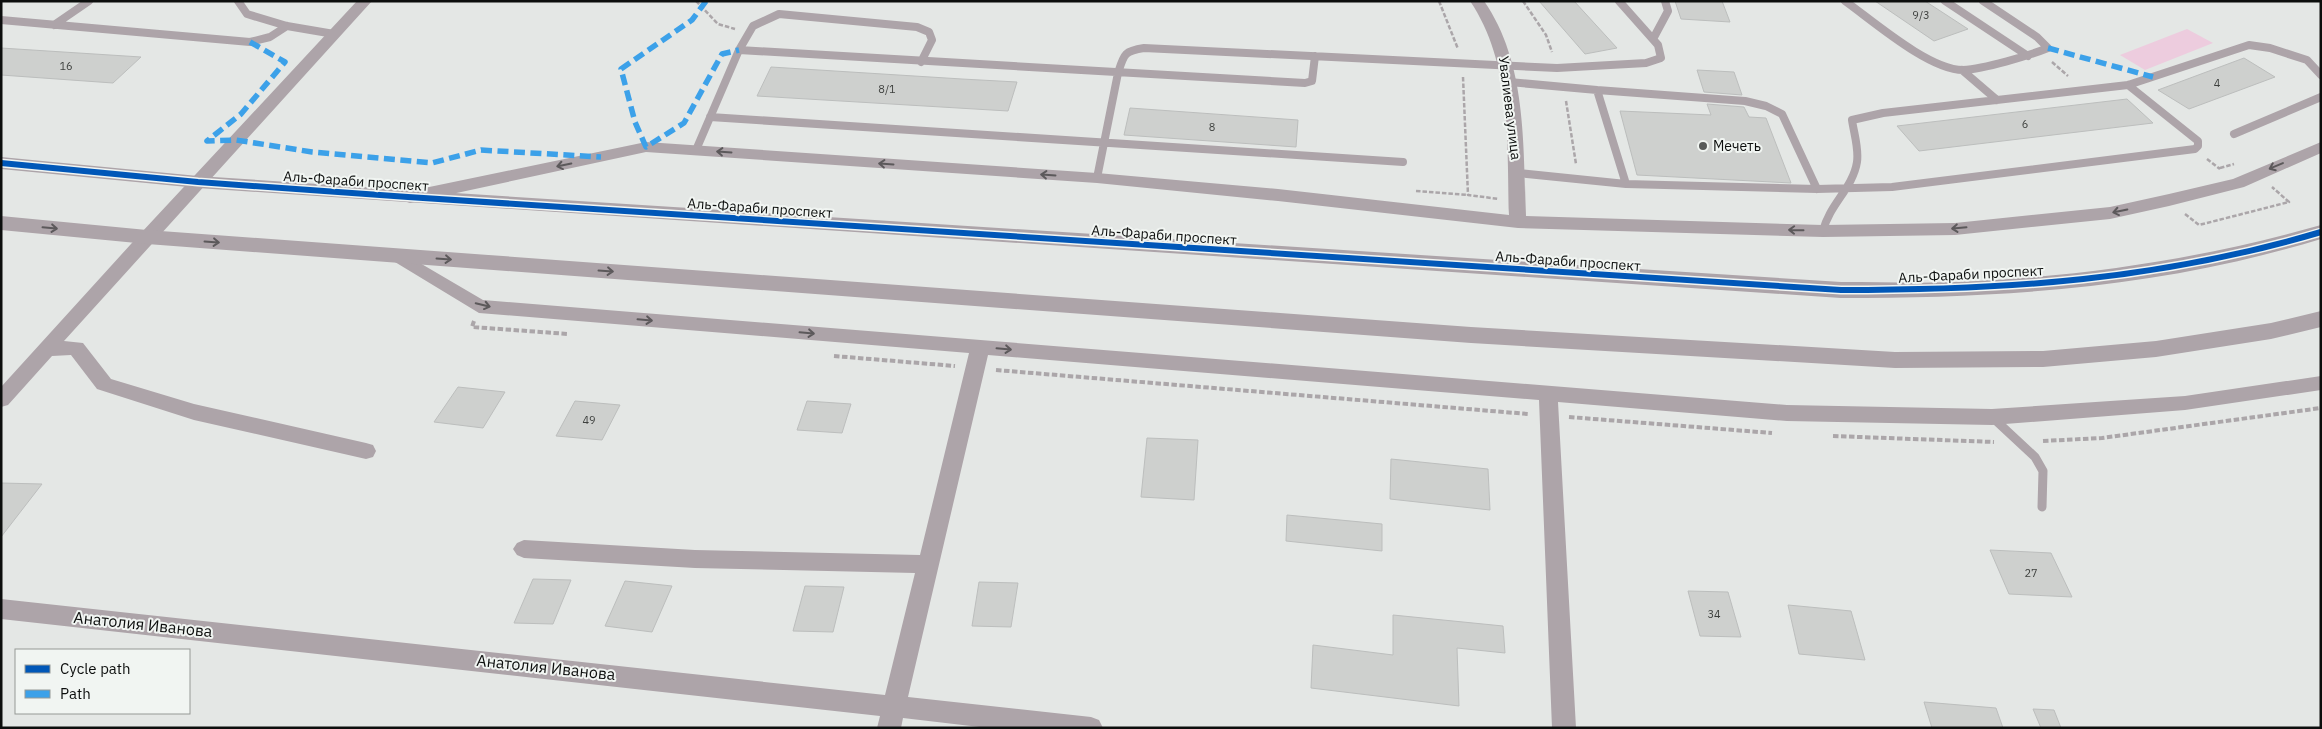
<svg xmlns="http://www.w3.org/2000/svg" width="2322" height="729" viewBox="0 0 2322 729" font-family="'IBM Plex Sans',sans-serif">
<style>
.green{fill:#edccde}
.building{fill:#ced0ce;stroke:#bcbebd}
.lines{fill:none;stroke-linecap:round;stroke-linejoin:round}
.path-far1{stroke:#aba6a9;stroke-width:2.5;stroke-dasharray:4.5 2;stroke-linecap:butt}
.path{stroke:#aba6a9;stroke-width:4;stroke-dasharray:5.5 2.5;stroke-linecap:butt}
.service-far1{stroke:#ada4a9;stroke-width:8}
.service{stroke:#ada4a9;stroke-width:9}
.minor{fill:#ada4a9;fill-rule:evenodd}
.tertiary{fill:#ada4a9;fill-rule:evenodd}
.quiet{stroke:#3ca1e9;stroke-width:5.5;stroke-dasharray:11 5.5;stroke-linecap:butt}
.cycleway-casing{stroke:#f1f5f2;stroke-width:9}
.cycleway{stroke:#0057b8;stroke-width:6}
.oneway{stroke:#5c595b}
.poi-dot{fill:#585a59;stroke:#f1f5f2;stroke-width:2}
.labels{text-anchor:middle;stroke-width:4;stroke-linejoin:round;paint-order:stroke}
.number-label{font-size:11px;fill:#3e403e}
.street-label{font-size:14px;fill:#0c0e0d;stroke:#f1f5f2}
.poi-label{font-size:14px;fill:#0c0e0d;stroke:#f1f5f2;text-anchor:start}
.near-street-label{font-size:16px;fill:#0c0e0d;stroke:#f1f5f2}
</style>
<rect width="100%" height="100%" fill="#e4e7e5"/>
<path class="green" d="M2187,29l26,14 -68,27 -25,-15z"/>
<path class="building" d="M1539,1h35l43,47 -32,6z
M1675,1h47l8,21 -49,-3z
M1875,1h50l43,28 -34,12z
M1,48l140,9 -28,26 -112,-8z
M2244,58l31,19 -86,32 -31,-19z
M771,67l191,12 55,3 -9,29 -251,-15z
M1697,70l37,2 8,23 -38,-3z
M2127,99l26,24 -234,28 -22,-25z
M1707,104l37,3 5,10 17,1 25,65 -154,-8 -17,-64 91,4z
M1130,108l168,12 -2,27 -172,-12z
M458,387l47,5 -22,36 -49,-6z
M575,401l45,4 -18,35 -46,-4z
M807,401l44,3 -9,29 -45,-3z
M1147,438l51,2 -4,60 -53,-3z
M1391,459l97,10 2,41 -100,-11z
M1,483l41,1 -41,53z
M1287,515l95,9v27l-96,-10z
M1990,550l61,3 21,44 -63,-3z
M533,579l38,1 -18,44 -39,-1z
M625,581l47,5 -20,46 -47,-6z
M979,582l39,1 -7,44 -39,-1z
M805,586l39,1 -11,45 -40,-1z
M1688,591l40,1 13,45 -41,-1z
M1788,605l63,6 14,49 -66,-6z
M1393,615l110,11 2,27 -48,-5 2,58 -148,-18 2,-43 80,10z
M1924,702l72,6 7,20h-71z
M2033,709l21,1 7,18h-20z"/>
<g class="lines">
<path class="path-far1" d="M696,1l22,23 17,5
M1439,1l19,48
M1523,1l23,34 6,17
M2052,62l16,14
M1463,77l5,118 31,4
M1566,101l10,63
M2207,159l13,10
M2220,168l14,-4
M1416,191l52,4
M2185,214l14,11 90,-23 -17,-15"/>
<path class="path" d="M474,321l-2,6 96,7
M834,356l121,10
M996,370l532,44
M1569,417l203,16
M1833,436l161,6
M2043,441l59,-3 219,-30"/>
<path class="service-far1" d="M238,1l9,13 40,12 47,8
M1845,1c28,20 84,69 118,69 21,-1 65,-14 85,-22l-11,-11 -54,-36
M1945,1l83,55
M1,20l249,22 20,-5 17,-11
M54,25l35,-24
M1653,39l15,-28 -3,-10
M739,50l566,33 7,-2 3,-25
M1962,70l35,30
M1509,82l88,8 29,94
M1597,90l148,11 21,5 16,8 35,75
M710,117l693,45
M2234,134l87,-37
M696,150l43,-100 14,-24 26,-12 138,13 12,5 3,8 -11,22
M1518,173l108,11 191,5 75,-2 303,-38 3,-3v-5l-70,-56
M1097,178l21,-105c6,-19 6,-22 26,-25l413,20 89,-5 15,-5 -3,-13 -39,-44
M1823,231c6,-26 30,-43 34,-69 2,-14 -3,-28 -5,-42l31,-7 245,-28 121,-40 21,3 37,12 14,15"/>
<path class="service" d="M1992,417l43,40 8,14 -1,36"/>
<path class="minor" d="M357,1h15l-308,340 19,2 28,36 83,25 172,39 7,2 3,6 -3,6 -7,2 -172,-39 -97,-31 -26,-34 -19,1 -44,49 -7,2v-20l140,-154z
M1470,1h14c43,62 39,143 42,215l297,9 132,-2 155,-16 59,-13 64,-15 88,-37v11l-77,34 -75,19 -59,13 -155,16 -132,2 -305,-9 -240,-27 -181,-18 -451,-31 -236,51 -6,-2 -2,-4 2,-4 6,-2 236,-49 451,31 181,16 231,26c-2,-72 3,-152 -39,-214z
M396,249l87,51 1304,105 205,4 193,-13 136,-20v14l-136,20 -193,15 -205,-4 -229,-19 18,326h-24l-13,-328 -551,-45 -80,342 183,20 8,3 4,8h-115l-85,-10 -2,10h-24l3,-12 -879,-97v-20l884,96 30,-122 -220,-5 -171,-10 -7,-3 -4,-6 4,-6 7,-3 171,10 225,5 49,-202 -490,-40 -89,-54 -3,-4 3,-4z"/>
<path class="tertiary" d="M1,157l197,19 210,14 1433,92c45,0 91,2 136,-1 117,-6 231,-24 344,-56v14c-162,49 -313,59 -480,59l-1643,-110 -197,-19z
M1,216l146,14 1324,97 424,25 148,-1 113,-10 115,-18 50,-12v16l-50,12 -115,18 -113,10 -148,1 -424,-25 -1324,-99 -146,-14z"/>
<path class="quiet" d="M706,1l-14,19 -71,49 14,53 11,25 38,-24 38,-69 17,-4
M250,42l35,20 -44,52 -34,27 29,-1 76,12 120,11 49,-13 120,7
M2048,48l105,29"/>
<g class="cycleway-casing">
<path id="cycleway" d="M1,163l197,19 210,15 1433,93c168,0 318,-10 480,-58"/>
</g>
<use href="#cycleway" class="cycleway"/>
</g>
<defs><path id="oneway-shaft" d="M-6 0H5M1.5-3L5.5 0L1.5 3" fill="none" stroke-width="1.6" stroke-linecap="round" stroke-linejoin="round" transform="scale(1.25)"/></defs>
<g class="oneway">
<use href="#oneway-shaft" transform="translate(724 152) rotate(-176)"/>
<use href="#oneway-shaft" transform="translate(886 164) rotate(-176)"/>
<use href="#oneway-shaft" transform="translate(564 165) rotate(168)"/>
<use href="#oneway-shaft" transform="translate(2276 166) rotate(157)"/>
<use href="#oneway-shaft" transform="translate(1048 175) rotate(-176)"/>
<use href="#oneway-shaft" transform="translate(2120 211) rotate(168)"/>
<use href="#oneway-shaft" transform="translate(50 228) rotate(5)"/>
<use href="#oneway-shaft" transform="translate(1959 228) rotate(175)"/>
<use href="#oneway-shaft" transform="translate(1796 230) rotate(-179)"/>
<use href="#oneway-shaft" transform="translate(212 242) rotate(4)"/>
<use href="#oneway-shaft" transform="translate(444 259) rotate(4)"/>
<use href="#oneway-shaft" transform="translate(606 271) rotate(4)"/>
<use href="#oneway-shaft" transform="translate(483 305) rotate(13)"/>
<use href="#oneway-shaft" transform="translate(645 320) rotate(5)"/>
<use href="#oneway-shaft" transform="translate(807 333) rotate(5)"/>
<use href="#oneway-shaft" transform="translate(1004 349) rotate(5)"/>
</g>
<circle class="poi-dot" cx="1703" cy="146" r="5"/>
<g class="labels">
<g class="number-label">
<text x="1921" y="19">9/3</text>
<text x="66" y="70">16</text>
<text x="2217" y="87">4</text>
<text x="887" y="93">8/1</text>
<text x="2025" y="128">6</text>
<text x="1212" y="131">8</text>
<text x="589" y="424">49</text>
<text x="2031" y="577">27</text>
<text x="1714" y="618">34</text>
</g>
<g class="street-label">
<text transform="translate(1510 108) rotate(83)" y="5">Увалиева улица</text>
<text transform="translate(356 181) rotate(4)" y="5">Аль-Фараби проспект</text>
<text transform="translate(760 208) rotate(4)" y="5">Аль-Фараби проспект</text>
<text transform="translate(1164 235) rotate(4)" y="5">Аль-Фараби проспект</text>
<text transform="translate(1568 261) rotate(4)" y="5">Аль-Фараби проспект</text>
<text transform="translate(1971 274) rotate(-3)" y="5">Аль-Фараби проспект</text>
</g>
<g class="poi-label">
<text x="1713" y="151">Мечеть</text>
</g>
<g class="near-street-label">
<text transform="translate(143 624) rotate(6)" y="6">Анатолия Иванова</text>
<text transform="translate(546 667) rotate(6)" y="6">Анатолия Иванова</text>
</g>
</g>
<rect width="2322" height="729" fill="none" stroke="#0c0e0d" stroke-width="5"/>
<rect x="15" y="649" width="175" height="65" fill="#f1f5f2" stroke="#959996"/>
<rect x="25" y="665" width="25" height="8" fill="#0057b8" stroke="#959996"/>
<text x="60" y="674" font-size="15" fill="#0c0e0d">Cycle path</text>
<rect x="25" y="690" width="25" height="8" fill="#3ca1e9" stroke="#959996"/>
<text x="60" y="699" font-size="15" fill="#0c0e0d">Path</text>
</svg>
